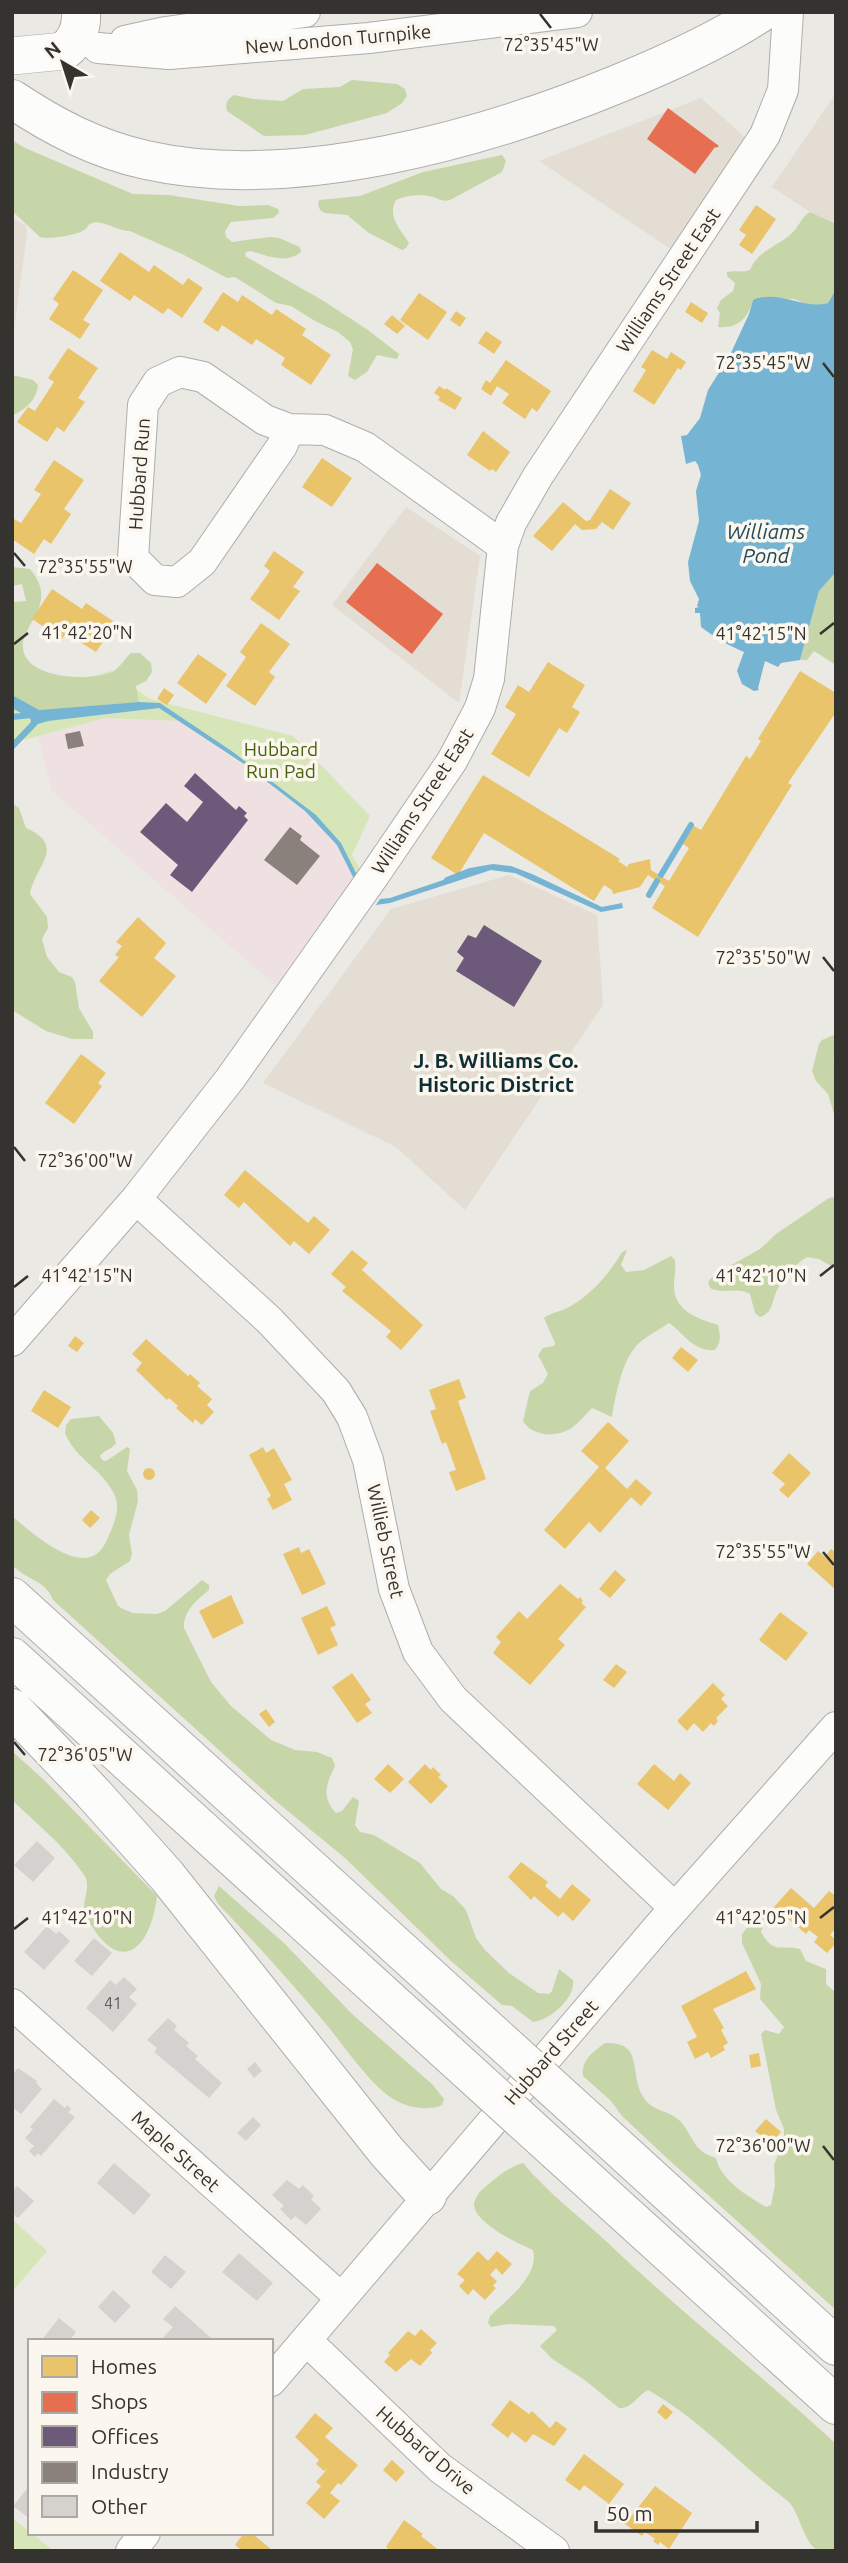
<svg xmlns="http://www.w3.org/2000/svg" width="848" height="2563" viewBox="0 0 848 2563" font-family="Ubuntu,sans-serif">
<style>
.built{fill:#e3ddd3}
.industrial{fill:#efe0e1}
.green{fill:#d6e6b8}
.forest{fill:#c6d6a9}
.water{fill:#75b4d2}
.homes{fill:#e9c46a}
.shops{fill:#e76f51}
.offices{fill:#6d597a}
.industry{fill:#8a817c}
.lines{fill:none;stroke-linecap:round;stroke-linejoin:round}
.stream{stroke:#75b4d2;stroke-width:6}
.building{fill:#d4d1cf}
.minor-casing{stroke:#aeada9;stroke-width:32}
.major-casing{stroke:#aeada9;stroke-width:38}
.highway-casing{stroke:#aeada9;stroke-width:40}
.minor{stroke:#fcfcfb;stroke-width:30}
.major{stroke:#fcfcfb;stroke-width:37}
.highway{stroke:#fcfcfb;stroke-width:38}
.highway-bridge-casing{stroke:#aeada9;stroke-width:40;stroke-linecap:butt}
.highway-bridge{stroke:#fcfcfb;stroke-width:38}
.ticks{fill:none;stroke:#353330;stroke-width:2.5}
.labels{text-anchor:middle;stroke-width:7;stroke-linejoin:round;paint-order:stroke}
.number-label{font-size:16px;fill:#5e5c5a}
.street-label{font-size:19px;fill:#353330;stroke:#fcf7ee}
.park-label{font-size:19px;fill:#47610b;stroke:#fcf7ee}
.water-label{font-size:21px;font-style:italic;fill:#21485b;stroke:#fcf7ee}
.neighbourhood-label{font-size:21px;font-weight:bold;fill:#0f2f37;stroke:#fcf7ee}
.ticks-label{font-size:18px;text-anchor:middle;fill:#353330;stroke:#fcf7ee;stroke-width:7;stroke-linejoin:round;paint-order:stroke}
</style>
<rect width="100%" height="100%" fill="#ebe9e4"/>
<path class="built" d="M836,93v131l-26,-12 -38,-25z
M701,98l46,41 -75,111 -133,-89z
M12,218l14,7 1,9 -15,109z
M406,507l74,49 -21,147 -127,-98z
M509,875l88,40 6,90 -138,205 -69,-63 -133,-64 128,-174z"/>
<path class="industrial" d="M105,718l77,3 123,90 27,28 13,20 9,19 -79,107 -223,-194 -14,-55z"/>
<path class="green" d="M111,671l39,28 143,37 77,80 -18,39 8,14 -4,7 -38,-59 -136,-96 -77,-3 -93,25v-67l26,16z
M12,2219l35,32 -35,41z
M12,2518l42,33h-42z"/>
<path class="forest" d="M352,80l45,4 8,5 2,7 -5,7 -15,10 -82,22 -41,1 -37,-25c-2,-7 0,-12 7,-16l19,4 30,2 20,-12 37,-2z
M12,140l13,8 108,46 36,1 70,11 29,-1 10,4 1,4 -6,5 -42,4 -6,9 1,6 6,5 38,-5 9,1 21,9 1,5c-16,13 -34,3 -51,-1l-4,1 -1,4 77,44 46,30 31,24 -2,5 -20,-4 -10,17 -12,8 -7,-4 5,-27 -3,-7 -12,-10 -23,-11 -24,-15 -15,-3 -41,-26 -8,1 -43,-23 -54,-24c-13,0 -28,-12 -38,-8 -6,2 -2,3 -8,7 -6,5 -37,10 -44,7l-28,-26z
M502,155l4,6 -4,11 -52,28c-8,2 -10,-1 -17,-3 -12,-3 -27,-2 -37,3 -9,16 4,29 13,43l-3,5 -4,2 -33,-17 -22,-18 -22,-2 -5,-3 -2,-6 1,-4 41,-4 63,-24z
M810,212l26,12v65l-8,14 -14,4 -20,-8 -41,1c-5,18 -15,29 -35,27l2,-14 -3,-5 4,-8 12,-9 2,-8 -8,-7v-4c8,-2 14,1 23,-2 7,-19 27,-23 42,-37 7,-6 9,-16 18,-21z
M12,375l21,5 5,5c-1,14 -13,26 -26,30z
M12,567l18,2c32,37 -15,58 -6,84 9,27 68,28 88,19 8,-4 13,-14 19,-19h9l11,10 1,9 -6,9 -10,5 3,16 -100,8 -27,-15v-93l14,-1 -4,-17 -10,2z
M836,572v93l-22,-14 -7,9h-7l19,-69z
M12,803l7,5 7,20c42,18 8,39 4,66l17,23 1,11 -6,11 5,18 12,15 13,5 3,5 4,26 14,24v7h-21l-26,-8 -34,-21z
M836,1034v24l-3,3 3,3v57l-8,-27 -12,-13 -4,-10 7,-27 3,-4z
M836,1197v72l-17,-10 -12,-2c-13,8 -22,19 -30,33 -5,11 -4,23 -17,27l-5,-4 -5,-19c-12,-8 -27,1 -40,-6l-2,-6 6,-7 46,-26 16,-15 53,-36z
M627,1250l-6,15 5,7 18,-2 27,-14 4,4c1,9 -1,19 -1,28 1,23 25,31 44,37 2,10 4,16 -3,25 -22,2 -31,-17 -46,-27 -10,7 -23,13 -32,22 -16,18 -21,49 -25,72l-20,-9c-7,7 -14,16 -22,21 -15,9 -38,7 -47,-8l7,-30 13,-8 5,-9 -10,-19 5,-7 11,-2 1,-3 -11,-25c7,-6 17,-6 25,-11 22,-12 41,-34 53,-55z
M99,1416l14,17 3,10c-4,6 -11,7 -16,13l2,4 4,1 21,-14 3,2 -3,22 10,19 1,11 -9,34 3,19 -2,7 -20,13 -4,6 12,26 5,3 10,4 24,1 8,-3 37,-31 7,5v5c-12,10 -26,21 -25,38l27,54 20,24 40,34 24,10 22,2 15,6 3,8c-9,19 -14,30 1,47l6,-2 11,-14 6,4 -4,24 5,7 14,3 46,28 21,26 12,7 13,14 10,28 9,12 24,23 29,20 11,1 3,-3 7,-22 14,11c3,18 -24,41 -40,42l-21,-16 -10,-1 -51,-44 -106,-103 -73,-60 -219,-198c-7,-20 -27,-20 -41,-35v-49c19,16 70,63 91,31 3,-4 5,-10 7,-14 5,-12 10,-25 5,-37 -11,-26 -40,-37 -50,-63l1,-8 5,-6z
M12,1751l32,29 113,116c-7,57 -39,81 -71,20 -7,-13 7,-28 -2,-41 -19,-29 -47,-51 -72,-75z
M219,1886l65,57 67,70 82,72 11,14 -2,6c-13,6 -34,3 -47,-5 -23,-13 -48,-50 -65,-71 -36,-43 -73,-85 -112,-125l-4,-8z
M759,1913l8,2 -6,17c13,23 19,12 39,17l6,12 20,8v15l10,9v317l-167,-150 -47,-44 -11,-15 -28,-25c-2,-16 10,-24 22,-33 9,0 19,0 25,9 7,11 4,32 14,46 9,14 25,12 36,23 14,15 12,30 36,37 5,23 32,38 50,49l5,-2 4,-20 -1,-20 10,-26v-10l-8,-19 -15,-76 4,-4 14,4 5,-7 -24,-28 1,-15 -19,-41v-9z
M523,2163c25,30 56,53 85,80 73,70 154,132 228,201v107c-5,0 -13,1 -18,-1 -13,-4 -18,-36 -29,-48 -48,-36 -88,-82 -141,-112 -10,5 -16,19 -29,18l-33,-27 -35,-23 -11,-12 17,-16 -3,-4 -46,-2 -17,3 -3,-4 2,-7c16,-16 50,-40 43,-66 -15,-6 -60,-28 -59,-46 1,-9 9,-16 16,-21 10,-9 20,-16 33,-20z"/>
<path class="water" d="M836,289v283l-17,19 -19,69 -19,3 -3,4 -13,-6 -7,27 1,2 -5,1 -12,-7 -5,-13 7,-19c-17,-7 -29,-15 -43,-25l-1,-14h-5v-5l4,-1 -2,-1 2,-7 -9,-18 -2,-19 11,-41 -3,-30 5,-16 -3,-10 -3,-4 -9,3 -5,-28 6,-1 13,-17 8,-28 22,-35 19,-41 4,-14c26,-11 50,10 75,3z
M12,695l27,15 100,-8 21,1 73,49 83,63 25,28 17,34 -3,4 -18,-36 -32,-34 -61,-47 -85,-56 -111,13 -10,3 -26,27v-9l19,-20 -1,-4 -18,-10z
M493,864l18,2 21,8 70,33 20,-4 1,5 -22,4 -86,-39 -24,-3 -101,33 -14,2 4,-6 10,-1 62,-21h8l10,-9z"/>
<path class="homes" d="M756,205l20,14 -24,35 -13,-9 7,-10 -7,-5z
M120,252l29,20 5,-7 29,20 5,-7 15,10 -21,30 -14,-10 -5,6 -29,-19 -4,6 -30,-20z
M73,270l30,20 -20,30 7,4 -10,15 -31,-20 10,-15 -6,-5z
M223,292l15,10 4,-7 30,20 4,-6 30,20 -4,6 29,20 -20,30 -30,-20 4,-7 -29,-19 -4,6 -30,-20 -4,7 -15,-10z
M419,293l28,19 -19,28 -28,-20z
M691,302l17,11 -6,10 -17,-11z
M456,311l10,7 -6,9 -10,-7z
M392,315l13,11 -8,8 -13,-10z
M486,331l16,11 -8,12 -16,-11z
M68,348l30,20 -20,30 7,4 -21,30 -7,-5 -10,15 -30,-20 11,-15 7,4 19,-29 -6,-4z
M652,350l15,9 4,-7 15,10 -5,8 -3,-2 -24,37 -21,-14 13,-21 -5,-3z
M506,360l45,31 -14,21 -5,-4 -7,11 -23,-16 7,-9 -12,-8 -6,10 -10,-7 5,-9 4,3z
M439,386l6,4 1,-2 16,10 -7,12 -17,-10 2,-3 -6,-4z
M483,431l27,21 -14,20 -4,-3 -2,2 -23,-16z
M322,458l30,20 -20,29 -30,-20z
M54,460l30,20 -20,29 7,5 -20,30 -7,-5 -10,15 -22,-15v-17l2,-3 7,4 20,-29 -7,-4z
M610,489l21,14 -18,27 -11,-8 -6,7 -14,1 -7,-6 -23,27 -19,-15 30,-34 23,19 4,-1z
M274,551l30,21 -11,15 7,4 -21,29 -29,-21 20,-28 -6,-5z
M52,589l30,20 4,-6 30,20 -20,29 -30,-19 -4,6 -30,-20z
M261,623l29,21 -21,28 6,5 -20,29 -29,-20 20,-29 -6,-5z
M198,654l29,20 -21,30 -29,-21z
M548,662l37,23 -13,22 8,5 -13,21 -8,-5 -30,49 -38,-23 25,-40 -11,-7 13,-22 11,7z
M800,671l36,22v19l-48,71 4,2 -94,152 -46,-29 13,-22 -17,-11 -8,12 -27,7 -1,-4 -8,-5 -10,16 -110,-68 -26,42 -27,-17 52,-83 137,84 -2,2 9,6 2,-3 21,-5 1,11 18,11 20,-33 -6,-4 11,-18 7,4 45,-74 4,3 11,-18 -3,-2z
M164,688l10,7 -7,10 -10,-6z
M138,917l28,26 -12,15 22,18 -34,41 -43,-36 20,-24 -4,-2 7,-9 -6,-4z
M81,1054l25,19 -8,10 4,3 -28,38 -29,-21z
M245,1170l63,53 6,-7 16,14 -21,24 -15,-13 -4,5 -46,-44 -5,6 -15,-13z
M352,1250l16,13 -6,7 61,55 -22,25 -15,-13 5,-6 -49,-40 4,-4 -15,-13z
M75,1336l9,7 -7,9 -9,-6z
M146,1339l42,37 2,-2 10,9 -3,3 15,13 -5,6 7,7 -12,13 -7,-6 -2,4 -17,-15 2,-2 -9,-8 -2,2 -31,-30 6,-7 -10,-9z
M681,1347l17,13 -10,12 -16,-14z
M459,1379l7,19 -8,3 28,78 -30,12 -7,-19 7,-2 -10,-28 -4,2 -12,-33 6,-2 -7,-19z
M44,1390l27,17 -13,21 -27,-17z
M608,1422l21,19 -24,27 22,21 9,-10 16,14 -11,13 -10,-9 -31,36 -11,-11 -24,27 -21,-19 55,-63 -18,-16z
M263,1447l3,6 8,-5 18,32 -8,4 8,16 -19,10 -6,-11 4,-3 -22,-41z
M789,1453l22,20 -23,25 -9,-8 6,-6 -13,-11z
M143 1474a6 6 0 1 1 12 0a6 6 0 1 1-12 0Z
M91,1510l9,8 -10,10 -8,-8z
M299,1547l2,6 8,-4 17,35 -24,11 -19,-41z
M831,1549l5,4v37l-29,-26 11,-13 7,6z
M615,1570l11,10 -16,18 -11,-9z
M560,1584l18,15 2,-2 3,4 -2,2 5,4 -28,32 7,6 -35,40 -37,-32 8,-11 -5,-5 23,-26 8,8z
M231,1595l13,28 -31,16 -14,-28z
M327,1606l9,19 -6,3 8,17 -20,10 -17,-37z
M780,1612l28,21 -22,28 -27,-21z
M616,1664l11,8 -13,16 -11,-8z
M352,1673l19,27 -6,4 7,9 -15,10 -25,-36z
M713,1683l12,12 -4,4 7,7 -12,12 2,3 -4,5 -3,-3 -8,9 -9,-9 -7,8 -9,-9v-2z
M266,1709l9,13 -6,5 -10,-13z
M388,1764l16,15 -14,14 -16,-14z
M425,1764l6,6 2,-3 8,8 -3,2 10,9 -17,18 -23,-22z
M654,1764l20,17 6,-8 11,10 -23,27 -31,-26z
M521,1862l27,20 -3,4 15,13 12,-15 19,16 -18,21 -10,-9 -5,5 -24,-21 -3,4 -23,-23z
M791,1888l23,20 15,-17 7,5v32l-6,7 6,5v3l-9,10 -13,-11 4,-5 -9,-7 -3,4 -32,-27z
M746,1971l10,18 -43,20 11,19 -3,2 7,13 -5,3 2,4 -14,8 -3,-6 -13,7 -8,-17 10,-5 -16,-31z
M759,2053l2,13 -10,2 -2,-13z
M766,2119l15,13 -11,12 -15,-13z
M478,2251l10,10 9,-10 15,13 -10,11 -6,-7 -6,7 7,6 -4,5 3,2 -11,12 -12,-11 -5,6 -9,-9 6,-6 -8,-6z
M421,2329l16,14 -7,7 2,3 -12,13 -9,-7 -15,13 -12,-10 6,-7 -2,-2 20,-22 7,5z
M510,2400l19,14 3,-3 18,17 6,-7 11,8 -13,17 -21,-12 -7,9 -14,-11 -4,6 -17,-13z
M663,2404l10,8 -7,8 -9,-8z
M315,2413l18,15 -8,9 33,28 -17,20 -3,-2 -8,10 10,8 -16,18 -18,-16 15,-17 -5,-4 12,-14 -4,3 -8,-7 3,-4 -24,-23z
M584,2454l40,30 -15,20 -25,-19 -4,6 -15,-11z
M392,2460l13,12 -9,10 -13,-12z
M655,2486l37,27 -23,36 -9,-7 -2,3 -5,-4 2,-2 -10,-7 -3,4 -17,-12z
M404,2520l19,14 -2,2 19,15h-49l-5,-4z
M244,2533h7l19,15 -1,3h-30l1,-2 -5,-4z"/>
<path class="shops" d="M668,108l51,38 -3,2 -1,-1 -20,27 -48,-35z
M377,563l66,51 -31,40 -66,-52z"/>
<path class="offices" d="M195,773l41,37 3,-4 8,7 -3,3 4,4 -56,72 -22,-17 8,-10 -38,-33 26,-29 21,19 16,-20 -19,-16z
M484,925l58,36 -28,46 -58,-36 8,-13 -7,-6 11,-17 8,3z"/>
<path class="industry" d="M80,731l4,15 -16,3 -3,-15z
M290,827l12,9 -2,4 20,16 -23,29 -33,-25z"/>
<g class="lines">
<path class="stream" d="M12,717l20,-2
M661,875l30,-50
M447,880l23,-9
M649,895l8,-14"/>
</g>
<path class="building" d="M37,1841l18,17 -22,24 -19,-17z
M47,1926l9,8 3,-3 11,10 -26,29 -20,-18z
M94,1938l18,15 -20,23 -18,-15z
M124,1977l13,12 -8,8 8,7 -24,28 -27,-24 24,-28 6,5z
M168,2018l9,8 -3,4 15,13 -3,3 12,10 -3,3 27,24 -13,15 -55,-46 3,-4 -10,-8z
M255,2062l7,9 -8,7 -7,-9z
M18,2068l19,13 -1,2 6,6 -21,25 -9,-7v-32z
M54,2099l11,9 2,-3 4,4 -3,3 7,5 -34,39 -3,-3 -3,4 -6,-6 5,-5 -9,-8 8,-9 -3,-2z
M253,2117l8,8 -15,16 -9,-8z
M114,2163l37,32 -17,20 -37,-32z
M287,2180l12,9 4,-4 11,11 -3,3 10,10 -15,16 -11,-9 -4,4 -11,-11 4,-3 -12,-11z
M17,2186l17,15 -16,17 -6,-5v-21z
M239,2253l34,30 -16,18 -35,-29z
M165,2255l21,17 -15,17 -20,-17z
M113,2290l18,16 -16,17 -17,-16z
M175,2306l36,32 -3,3h-48l13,-14 -10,-8z
M59,2318l17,14 -7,9h-28z
M30,2485v34l-17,-13z"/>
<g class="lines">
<g class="minor-casing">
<path id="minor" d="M125,41l41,-9 139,-20
M98,48l71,6 200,-16 208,-26
M289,429l-24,-9 -62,-43 -23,-5 -22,10 -15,23 -10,153 22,22 22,2 25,-20 80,-116 7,-17 36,1 40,17 138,99
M136,1199l133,121 67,71 16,26 16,43 26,129 24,63 35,47 222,209
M12,1341l124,-142 94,-120 143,-202 79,-116 28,-53 9,-29 14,-133 8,-23 27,-47 227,-341 18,-45 5,-78
M12,2004l329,294
M306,2340l134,128 114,83
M271,2381l388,-455 177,-199
M131,2551l14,-18"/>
</g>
<g class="major-casing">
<path id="major" d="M12,56l52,-5"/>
</g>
<g class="highway-casing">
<path id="highway" d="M64,51c13,-10 18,-23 17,-39
M12,99c42,28 84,50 134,61 147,33 338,-21 474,-77 49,-20 98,-42 142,-71
M12,1597l468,425
M12,1657l437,397
M12,1708l81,85 74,83 220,276 40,44
M588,2120l248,226
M558,2153l278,252"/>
</g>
<use href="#minor" class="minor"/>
<use href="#major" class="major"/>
<use href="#highway" class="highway"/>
<g class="highway-bridge-casing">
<path id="highway-bridge" d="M480,2022l108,98
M449,2054l109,99"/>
</g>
<use href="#highway-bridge" class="highway-bridge"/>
</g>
<path class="ticks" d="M540,14l11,14M823,363l11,14M14,553l11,13M820,634l14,-11M14,644l14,-11M823,957l11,14M14,1147l11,14M820,1276l14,-11M14,1287l14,-11M823,1552l11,13M14,1742l11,13M820,1918l14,-11M14,1929l14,-11M823,2146l11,14"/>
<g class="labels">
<g class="number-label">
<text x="113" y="2009">41</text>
</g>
<g class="street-label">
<text transform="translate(338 39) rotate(-5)" y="7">New London Turnpike</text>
<text transform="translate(668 280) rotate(-56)" y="7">Williams Street East</text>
<text transform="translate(139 474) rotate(-86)" y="7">Hubbard Run</text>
<text transform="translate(422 801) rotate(-57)" y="7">Williams Street East</text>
<text transform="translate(386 1541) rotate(78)" y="7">Willieb Street</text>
<text transform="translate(551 2052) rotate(-49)" y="7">Hubbard Street</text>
<text transform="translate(176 2151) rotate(42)" y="7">Maple Street</text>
<text transform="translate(426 2450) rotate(41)" y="7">Hubbard Drive</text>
</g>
<g class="park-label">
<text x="281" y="756">Hubbard<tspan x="281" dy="22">Run Pad</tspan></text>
</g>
<g class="water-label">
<text x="766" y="539">Williams<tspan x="766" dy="24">Pond</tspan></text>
</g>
<g class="neighbourhood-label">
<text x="496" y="1068">J. B. Williams Co.<tspan x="496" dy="24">Historic District</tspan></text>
</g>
</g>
<g class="ticks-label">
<text x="551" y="51">72°35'45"W</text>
<text x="763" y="369">72°35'45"W</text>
<text x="85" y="573">72°35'55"W</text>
<text x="87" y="639">41°42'20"N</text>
<text x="761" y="640">41°42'15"N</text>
<text x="763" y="964">72°35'50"W</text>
<text x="85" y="1167">72°36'00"W</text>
<text x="87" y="1282">41°42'15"N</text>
<text x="761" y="1282">41°42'10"N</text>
<text x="763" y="1558">72°35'55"W</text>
<text x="85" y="1761">72°36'05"W</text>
<text x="87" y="1924">41°42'10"N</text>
<text x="761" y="1924">41°42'05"N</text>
<text x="763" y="2152">72°36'00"W</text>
</g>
<rect width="848" height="2563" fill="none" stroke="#353330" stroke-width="28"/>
<rect x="28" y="2339" width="245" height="196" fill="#fcf7ee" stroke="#aca9a2" stroke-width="2"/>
<rect x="42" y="2356" width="35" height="21" fill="#e9c46a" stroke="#aca9a2" stroke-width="2"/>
<text x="91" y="2374" font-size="21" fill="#353330">Homes</text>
<rect x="42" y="2392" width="35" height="21" fill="#e76f51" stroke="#aca9a2" stroke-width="2"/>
<text x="91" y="2409" font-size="21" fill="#353330">Shops</text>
<rect x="42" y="2426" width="35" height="21" fill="#6d597a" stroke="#aca9a2" stroke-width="2"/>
<text x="91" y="2444" font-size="21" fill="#353330">Offices</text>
<rect x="42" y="2462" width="35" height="21" fill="#8a817c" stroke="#aca9a2" stroke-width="2"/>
<text x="91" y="2479" font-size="21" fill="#353330">Industry</text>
<rect x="42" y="2496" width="35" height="21" fill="#d4d1cf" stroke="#aca9a2" stroke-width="2"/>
<text x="91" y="2514" font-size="21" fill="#353330">Other</text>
<g transform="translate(63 63) rotate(321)" stroke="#fcf7ee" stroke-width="5" paint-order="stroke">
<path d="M0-5L12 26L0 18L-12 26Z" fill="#353330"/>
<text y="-10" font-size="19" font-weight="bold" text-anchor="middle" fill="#353330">N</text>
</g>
<path d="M596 2521v10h161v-10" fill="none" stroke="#353330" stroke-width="3.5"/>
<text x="606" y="2521" font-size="21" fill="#353330" stroke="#fcf7ee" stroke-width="5" paint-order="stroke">50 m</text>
</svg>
